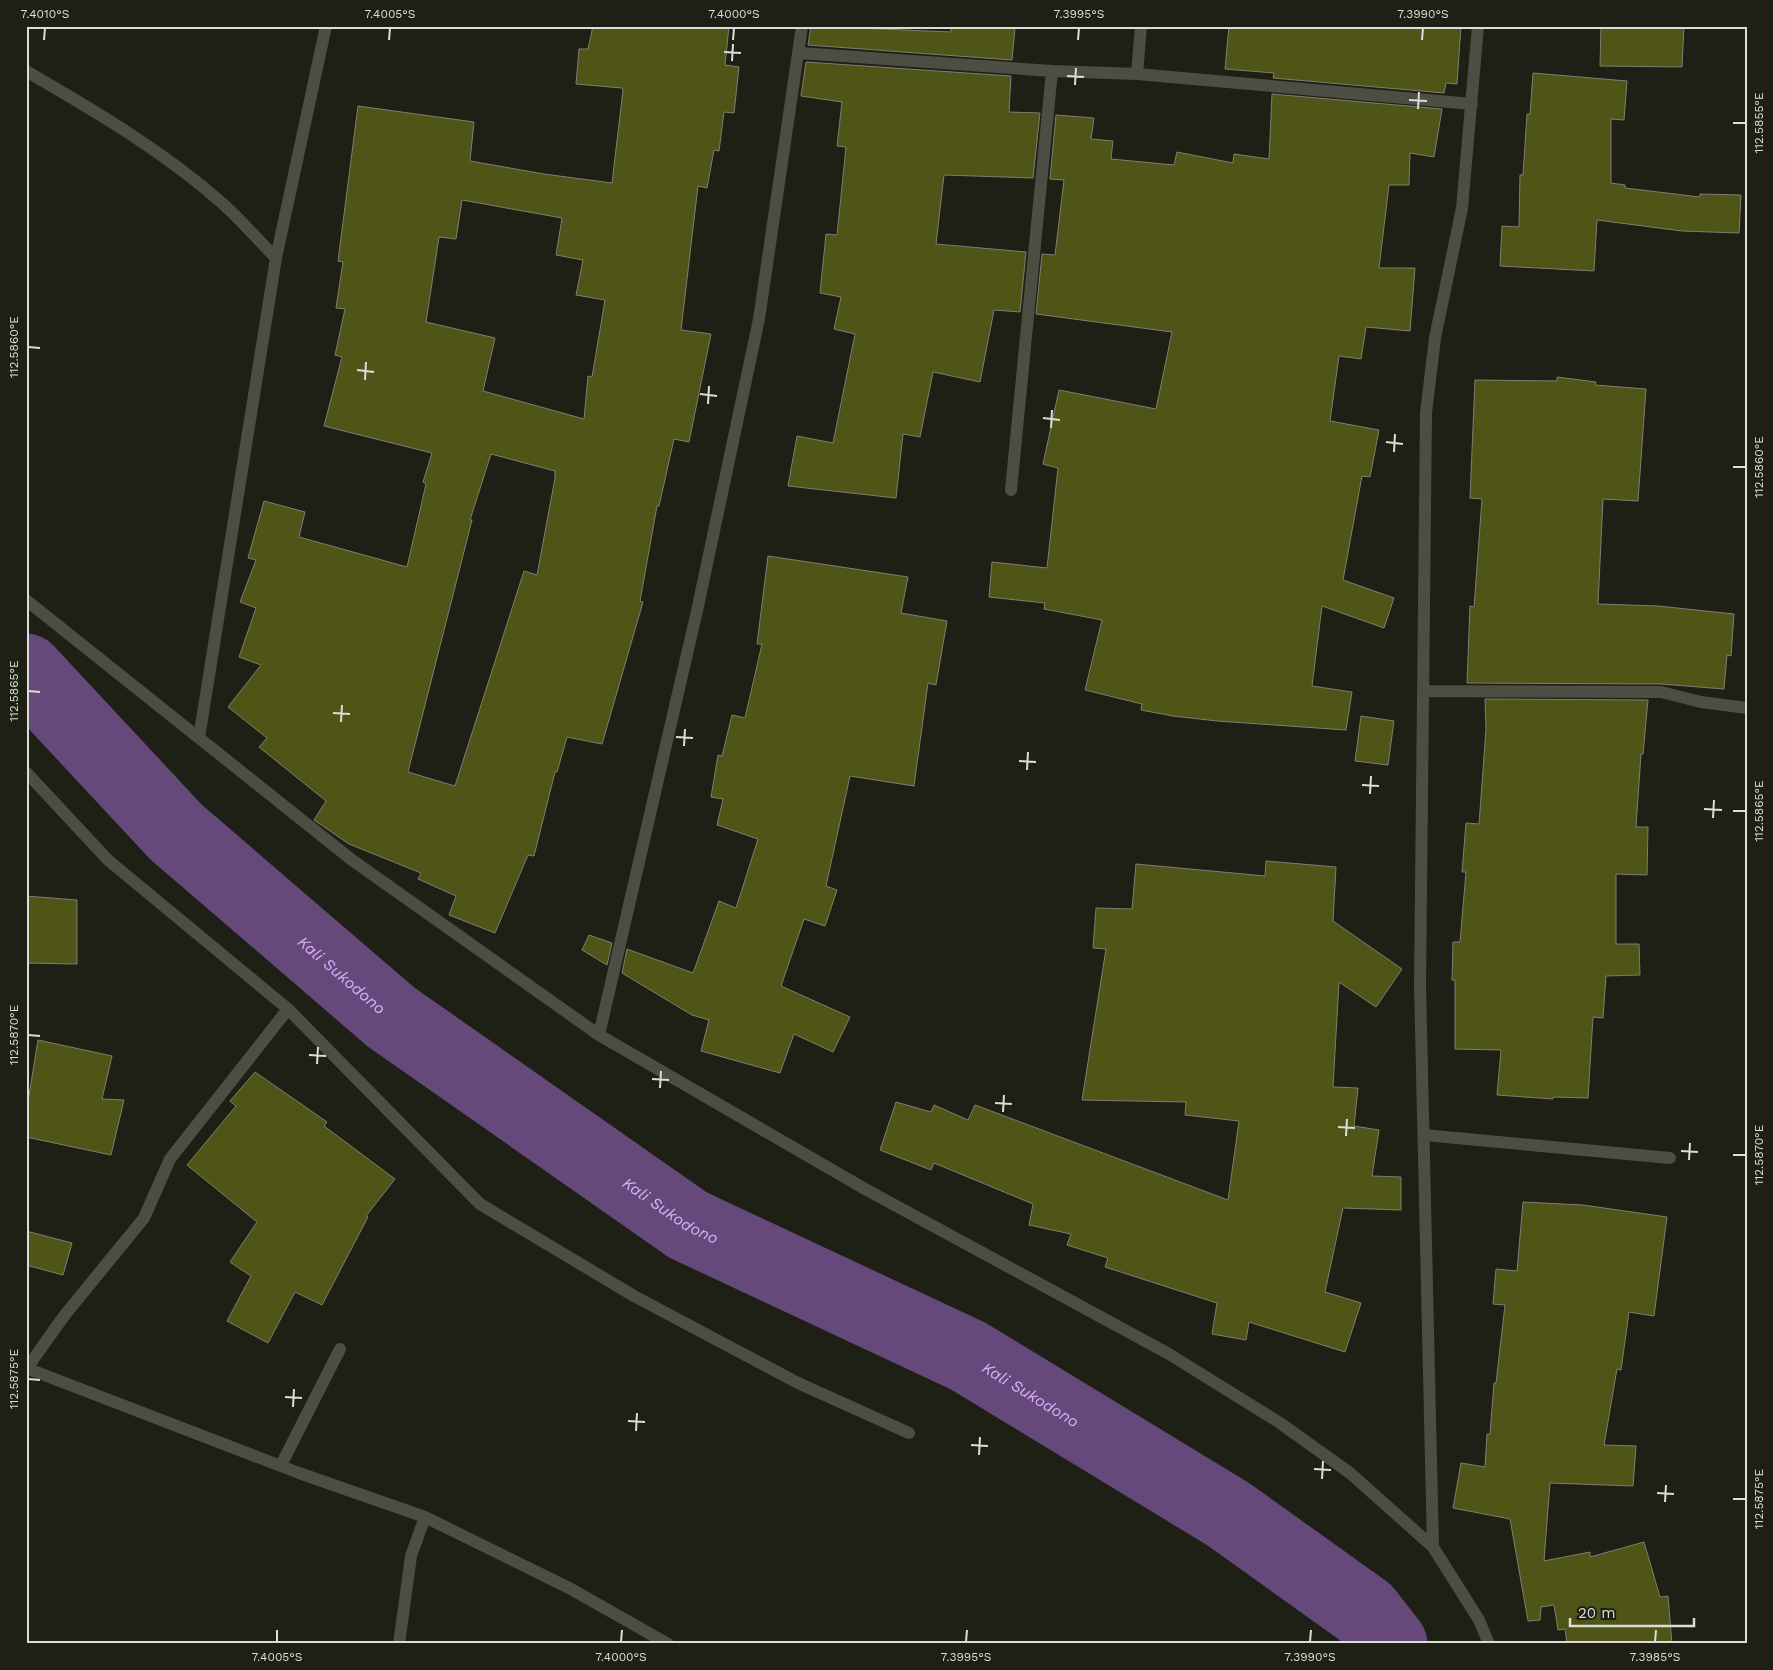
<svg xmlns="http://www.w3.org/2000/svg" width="1773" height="1670" viewBox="0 0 1773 1670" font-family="'Work Sans',sans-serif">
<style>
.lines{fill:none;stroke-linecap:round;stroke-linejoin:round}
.river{stroke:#65497a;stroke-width:75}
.building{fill:#4e5516;stroke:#7d7f73;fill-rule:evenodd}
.minor{stroke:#4c4e43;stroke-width:12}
.ticks{fill:none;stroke:#dbddd6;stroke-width:2}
.labels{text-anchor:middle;stroke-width:5;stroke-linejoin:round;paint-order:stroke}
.water-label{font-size:16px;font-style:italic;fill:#daaefa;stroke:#1e2016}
.neatline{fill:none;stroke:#dbddd6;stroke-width:2}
.ticks-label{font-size:12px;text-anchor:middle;fill:#dbddd6}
</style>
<rect width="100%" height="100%" fill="#1e2016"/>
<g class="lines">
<path class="river" id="s1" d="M26,671l150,161 215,185 297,208 280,131 260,158 137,98 25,32"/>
</g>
<path class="building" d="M593,26h136l-4,39 14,2 -5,46 -10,-1 -5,39 -5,-1 -7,38 -9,-2 -17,144 30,4 -22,108 -15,-3 -15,67h-2l-17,95 3,1 -41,142 -35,-7 -10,35h-2l-21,84 -6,-1 -33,78 -46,-18 7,-19 -38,-17 3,-6 -72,-29 -35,-24 12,-19 -67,-54 8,-9 -39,-31 33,-42 -22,-8 17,-49 -16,-6 16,-42 -8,-2 16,-57 41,11 -6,25 108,30 19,-83 -3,-2 9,-29 -108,-27 18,-69 -7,-2 10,-46 -9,-1 7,-46 -5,-1 20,-155 116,16 -4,39 74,13 68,9 11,-93 -1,-2 -46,-4 3,-35h9zM462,200l100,18 -6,37 27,5 -7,35 29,5 -13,77 -4,-1 -4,43 -101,-28 12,-53 -69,-16 13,-85 17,2zM491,454l64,17v7l-18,97 -13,-4 -69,215 -47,-14 64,-252h-2z
M811,26l140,6v-6l64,2 -3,32 -204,-15z
M1229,26h232l-4,58 -11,-1 -2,10 -171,-15 1,-5 -49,-4z
M1601,26h83l-2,41 -82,-1z
M806,62l205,14 -2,36 31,1 -7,65 -89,-3 -8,69 90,8 -6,60 -26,-2 -14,72 -47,-10 -13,65 -17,-3 -7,64 -108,-12 9,-50 36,7 22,-109 -21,-5 7,-32 -21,-4 6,-59 11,1 9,-88 -9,-1 5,-44 -41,-6z
M1533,73l94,8 -3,39 -13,-1v64l14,2v3l75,9v-3l41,1 -2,38 -57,-2 -85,-11 -3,51 -94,-5 2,-40 17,1 1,-52h3l4,-61h3z
M1272,94l170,15 -8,48 -24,-4 -1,32h-20l-10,83h36l-5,63 -44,-4 -5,32 -22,-3 -9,65 49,9 -9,47 -8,-1 -19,104 51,18 -10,30 -62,-22 -10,80 40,6 -6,38 -129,-9 -44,-5 -32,-6 1,-6 -57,-14 17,-70 -58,-11 1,-6 -56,-6 3,-35 55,6 11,-100 -15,-4 16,-74 97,19 16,-77 -136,-18 6,-60 13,1 9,-75 -14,-1 6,-64 38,3 -3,21 22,2 -2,18 63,6 3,-13 56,11 1,-9 35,5z
M1557,377l39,5 -1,3 51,4 -8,112 -35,-2 -5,105 60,2 76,8 -3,42 -4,-1 -3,34 -63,-5 -194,-1 3,-77 4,1 8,-108 -12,-1 5,-118 82,1z
M768,556l140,21 -7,36 46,8 -11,64 -8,-2 -14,103 -64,-10 -24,110 11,4 -12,36 -21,-7 -23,67 69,31 -17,35 -39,-18 -14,39 -79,-22 8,-31 -17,-5 -70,-42 5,-24 66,24 26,-72 17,7 22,-69 -41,-14 6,-26 -12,-2 7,-42 4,1 10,-41 13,3 17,-74h-5z
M1485,699l163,1 -5,54h-2l-5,73h12l-1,48 -31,-1v70h23l1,31 -34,1 -3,42 -10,-1 -5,81 -35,-1v2l-56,-4 4,-45 -46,-1v-69h-3l1,-38h7l6,-70h-4l4,-49 13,1 7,-95z
M1361,716l33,5 -6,44 -33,-4z
M1266,861l70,6 -3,54 69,48 -26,38 -37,-25 -6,105 25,1 -4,38 25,4 -7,46 29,1v33l-58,-2 -18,84 36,11 -16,49 -96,-30 -3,18 -34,-6 5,-31 -112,-36 3,-9 -41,-13 4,-11 -42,-9 4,-21 -99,-41 -3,7 -51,-20 16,-48 35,10 3,-7 34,15 7,-15 253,95 11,-79 -54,-6 1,-13 -104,-2 24,-151 -13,-1 3,-40 36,1 4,-45 129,12z
M26,896l51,4v64l-51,-1z
M589,935l23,8 -5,22 -25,-15z
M38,1040l74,16 -10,43 22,1 -13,55 -85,-18v-23z
M255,1072l72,50 -3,4 71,53 -29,37 2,1 -46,88 -27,-13 -27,51 -41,-22 24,-45 -21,-14 27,-40 -70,-57 49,-59 -6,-5z
M1523,1202l60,3 84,12 -13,99 -25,-4 -8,58 -4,-1 -13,76 32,1 -3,40 -83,-3 -6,78 46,-9v5l54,-15 16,55 8,-1 4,48h-105l-2,-15 -7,1 -4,-25 -13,2 -1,13 -12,1 -18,-102 -57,-11 8,-45 24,4 2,-33h3l4,-51h2l9,-78 -12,-1 3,-35 21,2z
M26,1231l46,12 -9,32 -37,-10z"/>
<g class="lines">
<path class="minor" d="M800,53l252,18 85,3 335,30
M26,71c69,40 137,80 196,132 19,17 36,37 54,55
M1137,74l4,-48
M1011,490l41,-419
M26,600l326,260 247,175 266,154 304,165 111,69 70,50 83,74 46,73 10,24
M1424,691l237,1 40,10 46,6
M199,738l77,-480 50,-232
M26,772l82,88 180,149 192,195 154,92 164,87 111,50
M599,1035l98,-424 62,-292 43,-293
M1424,1135l246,23
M26,1368l273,105 126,44 146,72 97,55
M27,1368l37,-52 80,-98 26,-59 118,-150
M281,1465l59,-116
M1433,1547l-13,-562 6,-572 9,-75 27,-130 16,-182
M399,1644l12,-88 14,-39"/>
</g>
<path class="ticks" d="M44,40l1,-12M389,40l1,-12M733,40l1,-12M1078,40l1,-12M1422,40l1,-12M724,52l17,1M732,61l1,-17M1067,76l17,1M1075,85l1,-17M1409,100l18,1M1418,109l1,-17M1733,123h13M28,347l12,1M357,370l17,2M365,380l1,-18M700,394l17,2M708,404l1,-18M1043,418l17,2M1051,428l1,-18M1386,442l17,2M1394,452l1,-18M1733,467h13M28,691l12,1M333,713l17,1M341,722l1,-17M676,737l17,1M684,746l1,-17M1019,761l17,1M1027,770l1,-18M1362,785l17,1M1370,794l1,-18M1704,809l18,1M1733,811h13M1713,818l1,-18M28,1035l12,1M309,1055l17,1M317,1064l1,-17M652,1079l17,1M660,1088l1,-17M995,1103l17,1M1003,1112l1,-17M1338,1127l17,1M1346,1136l1,-17M1681,1151l17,1M1733,1155h13M1689,1160l1,-17M28,1379l12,1M285,1397l17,1M293,1407l1,-18M628,1421l17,1M636,1431l1,-18M971,1445l17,1M979,1455l1,-18M1314,1469l17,1M1322,1479l1,-18M1657,1493l17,1M1733,1499h13M1665,1502l1,-17M277,1642v-12M621,1642l1,-12M966,1642l1,-12M1310,1642l1,-12M1655,1642l1,-12"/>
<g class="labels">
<g class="water-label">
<text dy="6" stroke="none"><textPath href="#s1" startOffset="439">Kali Sukodono</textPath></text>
<text dy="6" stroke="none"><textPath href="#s1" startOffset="844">Kali Sukodono</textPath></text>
<text dy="6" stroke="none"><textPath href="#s1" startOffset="1249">Kali Sukodono</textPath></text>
</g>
</g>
<rect width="1773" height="1670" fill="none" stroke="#1e2016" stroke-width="55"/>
<path d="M1570 1618v8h124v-8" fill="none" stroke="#dbddd6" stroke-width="2.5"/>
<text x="1578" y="1618" font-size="15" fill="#dbddd6" stroke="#1e2016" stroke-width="4" paint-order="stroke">20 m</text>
<rect x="28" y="28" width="1718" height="1614" class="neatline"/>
<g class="ticks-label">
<text x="45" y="18">7.4010°S</text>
<text x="390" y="18">7.4005°S</text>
<text x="734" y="18">7.4000°S</text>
<text x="1079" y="18">7.3995°S</text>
<text x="1423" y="18">7.3990°S</text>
<text transform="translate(1759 123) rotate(-90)" y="4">112.5855°E</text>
<text transform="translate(14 347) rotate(-90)" y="4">112.5860°E</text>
<text transform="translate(1759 467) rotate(-90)" y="4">112.5860°E</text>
<text transform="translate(14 691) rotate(-90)" y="4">112.5865°E</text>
<text transform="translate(1759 811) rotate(-90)" y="4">112.5865°E</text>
<text transform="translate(14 1035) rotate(-90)" y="4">112.5870°E</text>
<text transform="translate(1759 1155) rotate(-90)" y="4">112.5870°E</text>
<text transform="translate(14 1379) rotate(-90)" y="4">112.5875°E</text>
<text transform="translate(1759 1499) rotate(-90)" y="4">112.5875°E</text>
<text x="277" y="1661">7.4005°S</text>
<text x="621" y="1661">7.4000°S</text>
<text x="966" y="1661">7.3995°S</text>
<text x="1310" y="1661">7.3990°S</text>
<text x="1655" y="1661">7.3985°S</text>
</g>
</svg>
